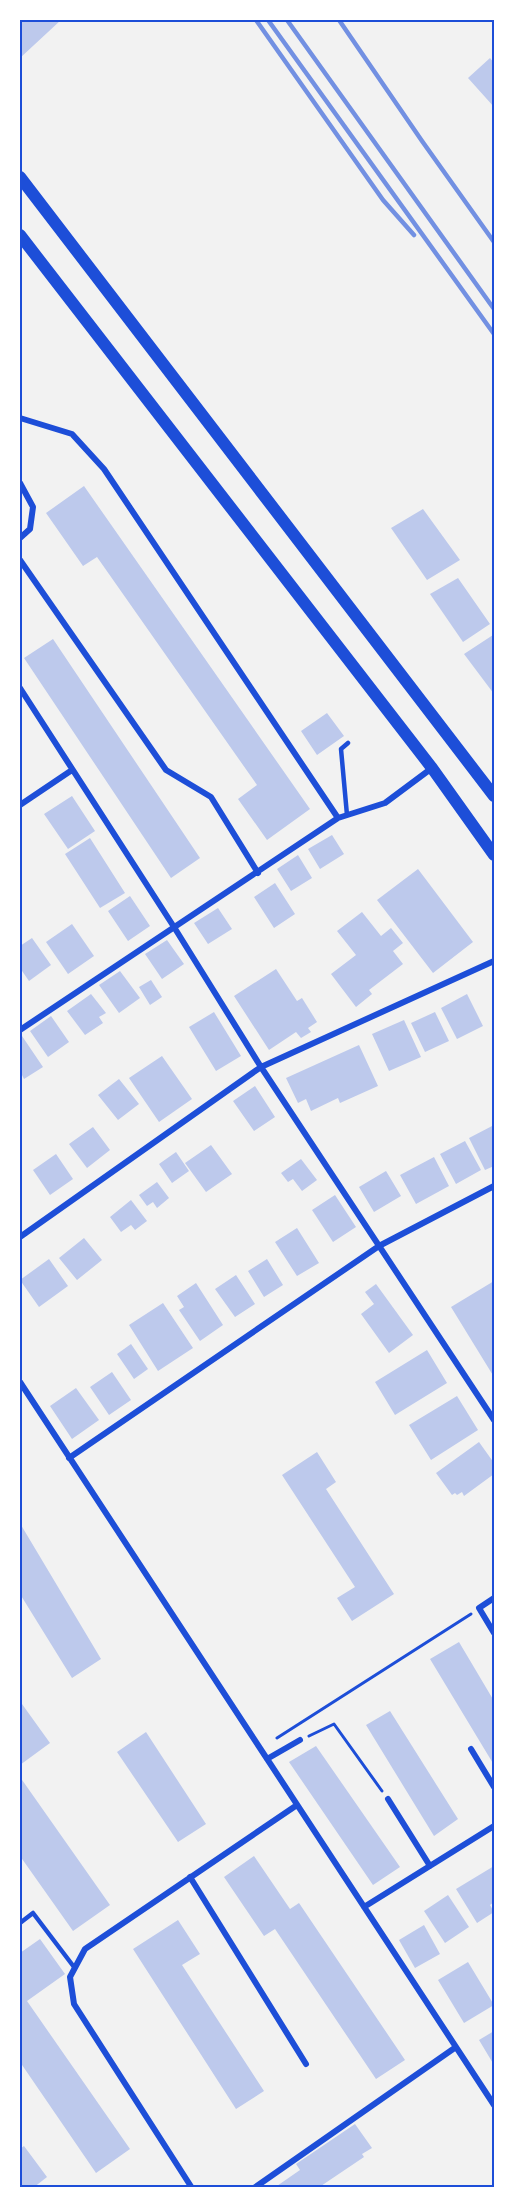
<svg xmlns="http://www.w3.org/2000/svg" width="514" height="2207" viewBox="0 0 514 2207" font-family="'Alegreya Sans',sans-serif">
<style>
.building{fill:#bdc9ec}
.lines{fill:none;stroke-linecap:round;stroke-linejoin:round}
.path{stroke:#1d4ed8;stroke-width:3}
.service{stroke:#1d4ed8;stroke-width:4.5}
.minor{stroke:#1d4ed8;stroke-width:6}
.secondary{stroke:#1d4ed8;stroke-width:12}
.rail{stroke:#7290e2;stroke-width:4.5}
.neatline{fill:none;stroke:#1d4ed8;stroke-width:2}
</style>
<rect width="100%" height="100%" fill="#f2f2f2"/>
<path class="building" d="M20,20h41l-41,38z
M490,58l4,5v44l-26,-29z
M84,486l226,323 -43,31 -29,-41 19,-14 -160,-228 -14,9 -37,-53z
M423,509l37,51 -33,20 -36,-52z
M458,578l32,46 -27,18 -33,-48z
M493,635l1,2v57l-30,-40z
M53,639l147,219 -29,20 -147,-220z
M327,713l17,23 -27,19 -16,-24z
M72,796l23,35 -27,18 -24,-35z
M332,835l12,19 -24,15 -12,-20z
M90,838l35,55 -25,15 -35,-54z
M298,855l14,23 -21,13 -14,-22z
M418,869l55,73 -40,31 -56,-73z
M275,883l20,31 -21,14 -20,-31z
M130,896l20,30 -22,15 -20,-30z
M218,908l14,21 -24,15 -14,-21z
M362,912l19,24 10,-8 12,15 -10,8 10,13 -34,26 3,4 -16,13 -25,-33 25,-19 -19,-24z
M72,924l22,32 -26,18 -22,-32z
M32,938l19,27 -22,16 -9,-13v-22z
M167,940l17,24 -22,15 -17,-25z
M276,969l21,32 5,-3 15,24 -9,6 3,4 -10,6 -5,-6 -27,18 -35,-54z
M120,971l20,27 -21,15 -20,-28z
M151,980l11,17 -12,8 -11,-18z
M91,994l15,19 -7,4 4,6 -18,12 -18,-24z
M467,994l16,32 -26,13 -16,-31z
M214,1012l27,44 -25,15 -27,-44z
M435,1012l14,29 -24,11 -14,-29z
M51,1016l18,26 -21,15 -18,-26z
M404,1020l17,37 -32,14 -17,-37z
M22,1036l21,31 -19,12 -4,-8v-33z
M359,1045l19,41 -38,17 -2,-5 -27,13 -5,-12 -8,4 -12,-25z
M162,1056l30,43 -33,23 -30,-44z
M119,1079l20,25 -21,16 -20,-25z
M255,1086l20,31 -21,14 -21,-30z
M494,1125v41l-9,4 -16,-32z
M93,1127l17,23 -23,18 -18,-24z
M465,1141l16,29 -25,14 -16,-30z
M211,1145l21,29 -26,18 -21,-29z
M176,1152l13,19 -17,12 -13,-19z
M56,1154l17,25 -23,16 -17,-25z
M434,1157l15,29 -33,18 -16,-29z
M301,1159l16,21 -15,11 -9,-12 -5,3 -7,-9z
M386,1171l15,25 -27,16 -15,-25z
M157,1182l12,16 -12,10 -4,-6 -6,4 -8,-11z
M335,1195l21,32 -23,15 -21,-32z
M131,1200l16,21 -12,9 -4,-5 -10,7 -11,-15z
M297,1228l22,35 -22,13 -22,-34z
M84,1238l18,22 -25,20 -18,-22z
M49,1259l19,27 -29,21 -19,-27z
M267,1259l16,26 -19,12 -16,-26z
M236,1275l19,29 -20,13 -20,-28z
M494,1281v96l-43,-70z
M196,1283l27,42 -23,16 -21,-31 5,-3 -7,-11z
M376,1284l37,51 -24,18 -28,-39 13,-10 -9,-12z
M163,1303l30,45 -35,23 -29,-46z
M131,1344l17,25 -14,10 -17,-25z
M427,1350l20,33 -52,32 -20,-33z
M112,1372l19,28 -22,15 -19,-28z
M76,1388l23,32 -27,19 -22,-33z
M457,1396l21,34 -47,30 -22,-35z
M479,1442l15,21v11l-30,22 -2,-4 -5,3 -2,-2 -3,2 -16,-22z
M317,1452l19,30 -10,7 68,105 -42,27 -15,-23 18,-11 -73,-112z
M21,1525l80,134 -29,19 -52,-84v-68z
M459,1642l35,59v64l-64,-106z
M22,1704l28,39 -30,22v-59z
M390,1711l68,108 -24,17 -68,-111z
M146,1732l60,92 -28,18 -61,-90z
M316,1746l84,121 -27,18 -84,-123z
M20,1777l90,128 -37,26 -53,-75z
M254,1856l36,53 9,-6 106,157 -29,19 -101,-150 -11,7 -40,-59z
M494,1866v36l-4,3 4,7 -17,11 -21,-34z
M448,1895l21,32 -24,16 -21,-32z
M178,1920l22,34 -18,11 82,126 -28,18 -103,-160z
M424,1925l16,29 -25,14 -16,-28z
M40,1939l25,35 -38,27 103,148 -34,24 -76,-111v-109z
M468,1962l26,43 -30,18 -26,-43z
M494,2031v34l-15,-25z
M355,2124l17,24 -10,6 2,3 -46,31h-44l26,-18 -4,-6z
M24,2146l23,31 -14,11h-13v-39z"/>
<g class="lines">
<path class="path" d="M309,1736l25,-12 48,67
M277,1738l194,-124"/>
<path class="service" d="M347,815l-6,-66 7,-6
M20,1923l13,-10 41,54"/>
<path class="minor" d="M20,418l52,16 32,35 234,349
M20,483l13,24 -3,22 -10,9
M20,560l146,210 45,27 47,76
M20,688l154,239 87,140 233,353
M20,805l52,-35
M20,1030l318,-212 47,-15 47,-35
M20,1237l241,-170 233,-106
M20,1382l474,723
M69,1458l310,-212 115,-60
M494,1598l-15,10 15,25
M471,1749l23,38
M267,1759l33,-19
M388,1799l42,67
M190,1877l116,187
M364,1907l130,-81
M192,2188l-118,-184 -4,-27 15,-28 212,-144
M254,2188l202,-141"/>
<path class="secondary" d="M20,177l474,619
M20,235l412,533 62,87"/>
<path class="rail" d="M256,20l127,180 31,35
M268,20l226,314
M287,20l207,289
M339,20l83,121 72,101"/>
</g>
<rect width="514" height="2207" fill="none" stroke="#ffffff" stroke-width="42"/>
<rect x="21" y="21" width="472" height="2165" class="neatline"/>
</svg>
